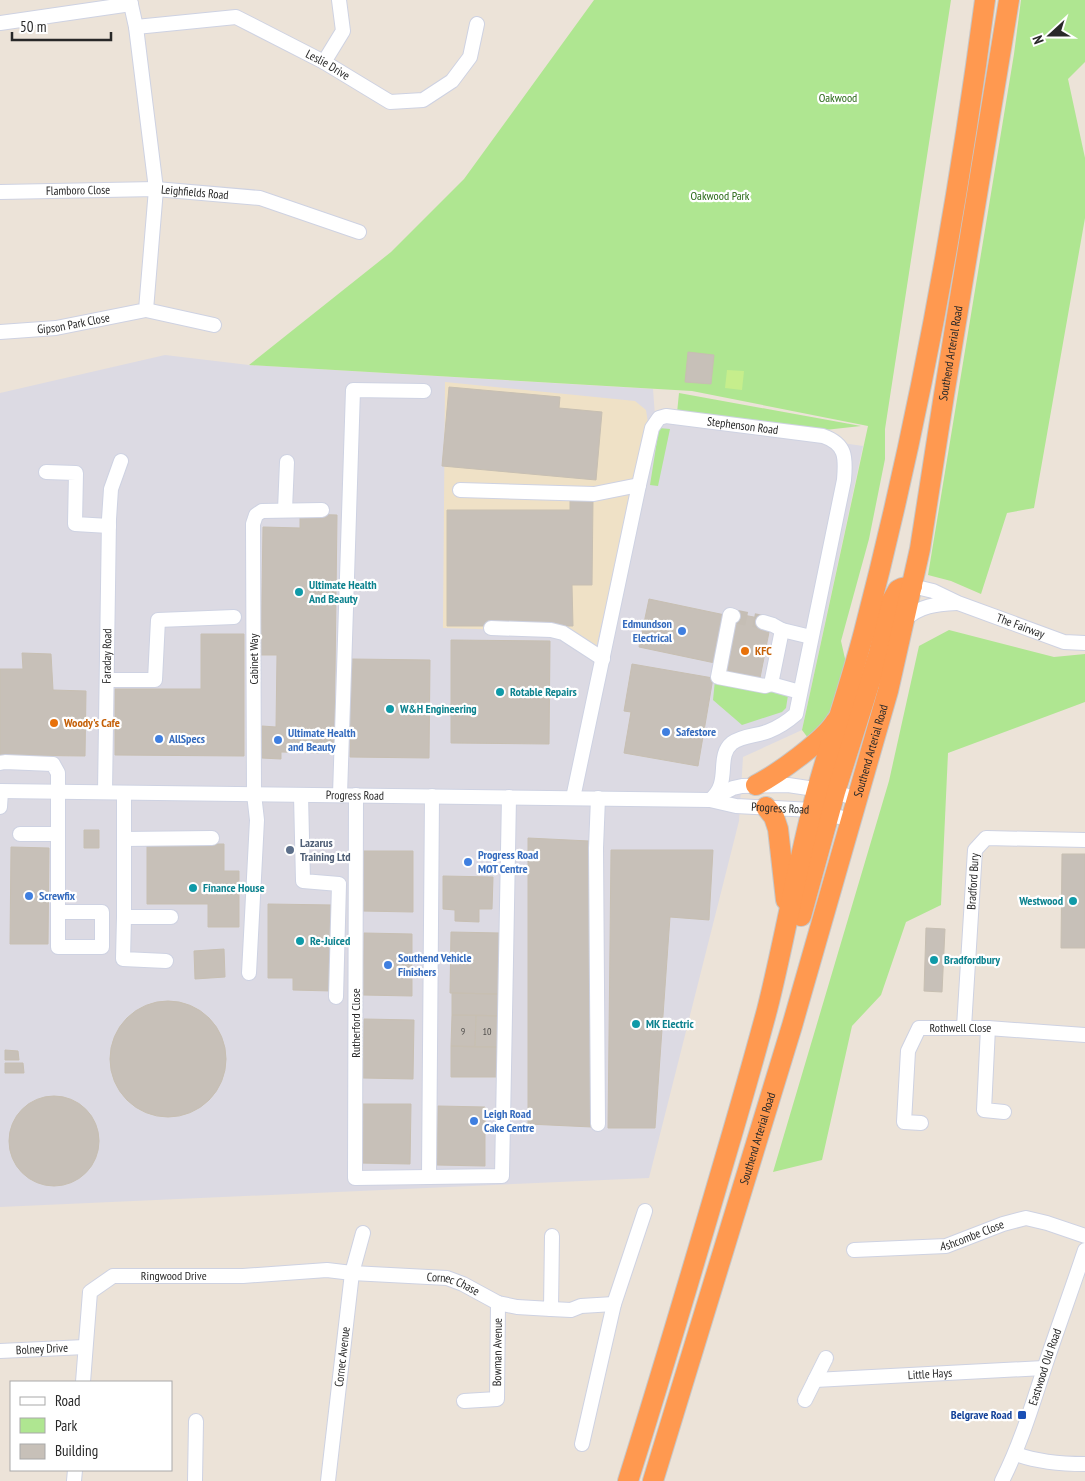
<svg xmlns="http://www.w3.org/2000/svg" width="1085" height="1481" viewBox="0 0 1085 1481" font-family="'PT Sans Narrow',sans-serif">
<style>
.industrial{fill:#dcdae3}
.education{fill:#efe1c6}
.green{fill:#afe691}
.pitch{fill:#c6ee8c}
.building{fill:#c7c0b8;stroke:#c7bfb2}
.lines{fill:none;stroke-linecap:round;stroke-linejoin:round}
.minor-tunnel{stroke:#c5beb5;stroke-width:14;stroke-dasharray:14 7;stroke-linecap:butt}
.minor-casing{stroke:#ced2e2;stroke-width:16}
.highway-casing{stroke:#c7c7c7;stroke-width:22}
.minor{stroke:#fff;stroke-width:14}
.highway{stroke:#ff9950;stroke-width:20}
.culture-dot{fill:#0f9aa8;stroke:#fff;stroke-width:2}
.shop-dot{fill:#3f7fe0;stroke:#fff;stroke-width:2}
.food-dot{fill:#e8710a;stroke:#fff;stroke-width:2}
.service-dot{fill:#5c6f8a;stroke:#fff;stroke-width:2}
.transit-dot{fill:#1a4fb4;stroke:#fff;stroke-width:2}
.labels{text-anchor:middle;stroke-width:4.5;stroke-linejoin:round;paint-order:stroke}
.number-label{font-size:10px;fill:#504e4c}
.street-label{font-size:12px;fill:#282828;stroke:#fff}
.park-label{font-size:12px;fill:#286815;stroke:#fff}
.culture-label{font-size:12px;font-weight:bold;fill:#0d838f;stroke:#fff;text-anchor:start}
.shop-label{font-size:12px;font-weight:bold;fill:#366cbe;stroke:#fff;text-anchor:start}
.food-label{font-size:12px;font-weight:bold;fill:#c56008;stroke:#fff;text-anchor:start}
.service-label{font-size:12px;font-weight:bold;fill:#4e5e75;stroke:#fff;text-anchor:start}
.transit-label{font-size:12px;font-weight:bold;fill:#164399;stroke:#fff;text-anchor:end}
</style>
<rect width="100%" height="100%" fill="#ece3d8"/>
<path class="industrial" d="M165,355l84,10 404,24 2,27 208,30 -61,284 -59,27 -4,64 -90,357 -649,29v-814z"/>
<path class="education" d="M445,382l190,19 11,9 2,13 -52,225 -24,-16 -129,-4z"/>
<path class="green" d="M594,0h357l-66,429v30l-16,80 -28,102 5,22 -11,48 -27,27 -6,-8 66,-304 -176,-35 -443,-26 142,-113 73,-73z
M1021,0h64v62l-17,17 17,79v60l-51,290 -27,5 -26,81 -30,-13 -23,-6 86,-521z
M679,393l182,33 -63,7 -121,-20z
M659,428l11,1 -12,57 -8,-1z
M949,630l105,27 31,-3v48l-137,51 -7,152 -35,17 -25,73 -29,31 -30,134 -49,12 116,-391 30,-135z
M715,680l73,15 -2,13 -4,4 -40,13 -29,-25z"/>
<path class="pitch" d="M727,370l17,1 -2,19 -17,-2z"/>
<path class="building" d="M688,352l26,3 -3,29 -26,-2z
M449,387l111,10 -1,11 43,4 -6,68 -154,-14z
M570,501h23l-1,84h-20l1,41h-126v-116h123z
M300,514l37,1 -3,238 -53,-1v7l-19,-1v-32l14,1 1,-72h-16l2,-128 37,1z
M649,599l76,16 -10,48 -76,-16z
M733,613l31,6 6,8 -11,56 -38,-7z
M201,634h43v122l-129,-1v-66h86z
M451,640l99,1 -1,103 -98,-1z
M22,653l29,1 2,36 33,1 -1,65 -85,-1v-86h23z
M351,659l79,1 -1,98 -79,-1z
M632,664l81,14 -15,88 -74,-13 7,-41 -7,-1z
M84,830h15v18h-15z
M528,838l61,3 3,286 -64,-3z
M147,844h77v27h15v56h-31v-23h-61z
M11,847l38,1 -1,96h-38z
M611,850h102l-4,70 -39,-3 -15,211h-47z
M363,851h50v61l-51,-1z
M1062,854h23v94h-24z
M443,876l50,1 -1,32h-13v13l-24,-1v-11l-12,-1z
M268,904l65,1 -1,86 -39,-1v-12h-25z
M926,928l19,1 -3,63 -18,-1z
M451,932l49,1 -1,61 -49,-1z
M364,933l48,1v62l-49,-1z
M224,949l1,28 -30,2 -1,-28z
M452,993l47,1v22l-47,-1z
M110 1059a58 58 0 1 1 116 0a58 58 0 1 1-116 0Z
M452,1015h24l-1,32 -24,-1z
M476,1015l23,1v31h-24z
M364,1019l50,1 -1,59 -50,-1z
M451,1046l48,1v30h-48z
M5,1050l13,1 1,9h-14z
M5,1063h18l1,10h-19z
M9 1141a45 45 0 1 1 90 0a45 45 0 1 1-90 0Z
M361,1104h50l-1,60 -50,-1z
M438,1106l47,1v59l-48,-1z"/>
<g class="lines">
<path class="minor-tunnel" d="M733,616l30,6"/>
<g class="minor-casing">
<g id="minor">
<path d="M0,23l131,-19"/>
<path id="s1" d="M136,27l100,-10 88,45 66,40 33,-2 29,-19 18,-24 7,-33"/>
<path d="M324,62l19,-31 -4,-31"/>
<path id="s2" d="M0,192l156,-3 104,9 99,34"/>
<path d="M146,310l68,15"/>
<path id="s3" d="M0,332l56,-4 90,-18 10,-121 -20,-162 -6,-27"/>
<path d="M46,472l30,1 -1,51 34,2"/>
<path d="M460,490l134,4 45,-9"/>
<path d="M285,510l2,-48"/>
<path id="s4" d="M912,586l21,5 25,12 106,39 21,1"/>
<path d="M733,616l-3,-1 -12,62 47,9 6,-2"/>
<path d="M904,621c14,-16 34,-17 53,-18"/>
<path d="M763,622l10,3 9,5"/>
<path d="M491,628l60,2 12,3 40,26"/>
<path d="M107,680h48l3,-60 76,-3"/>
<path d="M800,692l-29,-8 11,-54 29,7"/>
<path d="M0,763l5,-1 48,2 5,9v174h44v-35h-44"/>
<path id="s5" d="M0,791l710,9 26,6 76,4 39,10"/>
<path id="s6" d="M105,792l4,-273 2,-30 10,-28"/>
<path d="M124,793v124l-1,42 43,2"/>
<path d="M301,795l2,86 36,3 -3,113"/>
<path d="M340,795l13,-405 71,1"/>
<path d="M356,795l-1,383 147,-2 7,-379"/>
<path id="s7" d="M573,798l66,-313 13,-57 7,-10 7,-2 157,20c23,8 23,21 21,44l-48,234c-8,7 -17,13 -27,17 -12,5 -26,4 -37,12 -17,14 0,40 -22,57"/>
<path d="M598,798l-2,50 2,276"/>
<path d="M713,798l20,-10 9,-2 46,-1 47,7 22,7"/>
<path d="M0,807l1,-16"/>
<path d="M20,834h38"/>
<path d="M124,839l88,-1"/>
<path d="M124,917h47"/>
<path d="M249,973l8,-153 -3,-26 -1,-270 3,-9 6,-4 60,-1"/>
<path id="s8" d="M964,1027l11,-177 11,-12 99,2"/>
<path d="M988,1028l-4,82 20,2"/>
<path id="s9" d="M921,1123l-17,-1 4,-71 11,-23h69l97,7"/>
<path d="M429,1177l3,-381"/>
<path id="s10" d="M854,1250l92,-4 57,-22 23,-6 21,5 38,13"/>
<path d="M551,1309l20,1 10,-4 33,-2"/>
<path id="s11" d="M0,1351l85,-4"/>
<path id="s12" d="M815,1380l229,-12"/>
<path id="s13" d="M83,1382l7,-90 23,-16h130l84,-6 25,3 95,5 16,6 35,19 19,4 34,2 1,-73"/>
<path d="M805,1400l21,-42"/>
<path id="s14" d="M464,1401l33,-2 1,-96"/>
<path d="M582,1444l32,-140 31,-93"/>
<path d="M1016,1454c22,8 45,10 69,10"/>
<path d="M74,1481l1,-11"/>
<path d="M195,1481l1,-60"/>
<path id="s15" d="M328,1481l24,-208 11,-40"/>
<path id="s16" d="M1002,1481c19,-38 30,-75 43,-115 13,-39 27,-77 40,-116"/>
</g>
</g>
<g class="highway-casing">
<g id="highway">
<path d="M756,785c20,-10 69,-45 80,-64"/>
<path d="M766,807l8,10 4,12 8,71"/>
<path d="M801,916l34,-124 44,-139 11,-49 8,-14 4,-2 10,-2"/>
<path d="M628,1481c33,-105 64,-210 95,-316 15,-51 30,-103 44,-155 18,-71 30,-145 49,-216 15,-55 34,-108 48,-162 54,-207 93,-420 121,-632"/>
<path id="s17" d="M653,1481l139,-455 96,-335 32,-142 24,-154 65,-395"/>
</g>
</g>
<use href="#minor" class="minor"/>
<use href="#highway" class="highway"/>
</g>
<g class="culture-dot">
<circle cx="299" cy="592" r="5"/>
<circle cx="500" cy="692" r="5"/>
<circle cx="390" cy="709" r="5"/>
<circle cx="193" cy="888" r="5"/>
<circle cx="1073" cy="901" r="5"/>
<circle cx="300" cy="941" r="5"/>
<circle cx="934" cy="960" r="5"/>
<circle cx="636" cy="1024" r="5"/>
</g>
<g class="shop-dot">
<circle cx="682" cy="631" r="5"/>
<circle cx="666" cy="732" r="5"/>
<circle cx="159" cy="739" r="5"/>
<circle cx="278" cy="740" r="5"/>
<circle cx="468" cy="862" r="5"/>
<circle cx="29" cy="896" r="5"/>
<circle cx="388" cy="965" r="5"/>
<circle cx="474" cy="1121" r="5"/>
</g>
<g class="food-dot">
<circle cx="745" cy="651" r="5"/>
<circle cx="54" cy="723" r="5"/>
</g>
<circle class="service-dot" cx="290" cy="850" r="5"/>
<rect class="transit-dot" x="1017" y="1410" width="10" height="10" rx="2.5"/>
<g class="labels">
<g class="number-label">
<text x="463" y="1035">9</text>
<text x="487" y="1035">10</text>
</g>
<g class="street-label">
<text dy="4" stroke="none"><textPath href="#s1" startOffset="204">Leslie Drive</textPath></text>
<text dy="4" stroke="none"><textPath href="#s2" startOffset="78">Flamboro Close</textPath></text>
<text dy="4" stroke="none"><textPath href="#s2" startOffset="195">Leighfields Road</textPath></text>
<text dy="4" stroke="none"><textPath href="#s3" startOffset="74">Gipson Park Close</textPath></text>
<text dy="4" stroke="none"><textPath href="#s17" startOffset="1168">Southend Arterial Road</textPath></text>
<text dy="4" stroke="none"><textPath href="#s7" startOffset="475">Stephenson Road</textPath></text>
<text dy="4" stroke="none"><textPath href="#s4" startOffset="116">The Fairway</textPath></text>
<text dy="4" stroke="none"><textPath href="#s6" startOffset="136">Faraday Road</textPath></text>
<text transform="translate(254 659) rotate(-90)" y="4">Cabinet Way</text>
<text dy="4" stroke="none"><textPath href="#s17" startOffset="762">Southend Arterial Road</textPath></text>
<text dy="4" stroke="none"><textPath href="#s5" startOffset="355">Progress Road</textPath></text>
<text dy="4" stroke="none"><textPath href="#s5" startOffset="781">Progress Road</textPath></text>
<text dy="4" stroke="none"><textPath href="#s8" startOffset="146">Bradford Bury</textPath></text>
<text transform="translate(356 1023) rotate(-90)" y="4">Rutherford Close</text>
<text dy="4" stroke="none"><textPath href="#s9" startOffset="155">Rothwell Close</textPath></text>
<text dy="4" stroke="none"><textPath href="#s17" startOffset="358">Southend Arterial Road</textPath></text>
<text dy="4" stroke="none"><textPath href="#s10" startOffset="120">Ashcombe Close</textPath></text>
<text dy="4" stroke="none"><textPath href="#s13" startOffset="179">Ringwood Drive</textPath></text>
<text dy="4" stroke="none"><textPath href="#s13" startOffset="460">Cornec Chase</textPath></text>
<text dy="4" stroke="none"><textPath href="#s11" startOffset="42">Bolney Drive</textPath></text>
<text dy="4" stroke="none"><textPath href="#s14" startOffset="80">Bowman Avenue</textPath></text>
<text dy="4" stroke="none"><textPath href="#s15" startOffset="125">Cornec Avenue</textPath></text>
<text dy="4" stroke="none"><textPath href="#s16" startOffset="122">Eastwood Old Road</textPath></text>
<text dy="4" stroke="none"><textPath href="#s12" startOffset="115">Little Hays</textPath></text>
</g>
<g class="park-label">
<text x="838" y="102">Oakwood</text>
<text x="720" y="200">Oakwood Park</text>
</g>
<g class="culture-label">
<text x="309" y="589">Ultimate Health<tspan x="309" dy="14">And Beauty</tspan></text>
<text x="510" y="696">Rotable Repairs</text>
<text x="400" y="713">W&amp;H Engineering</text>
<text x="203" y="892">Finance House</text>
<text x="1063" y="905" text-anchor="end">Westwood</text>
<text x="310" y="945">Re-Juiced</text>
<text x="944" y="964">Bradfordbury</text>
<text x="646" y="1028">MK Electric</text>
</g>
<g class="shop-label">
<text x="672" y="628" text-anchor="end">Edmundson<tspan x="672" dy="14">Electrical</tspan></text>
<text x="676" y="736">Safestore</text>
<text x="288" y="737">Ultimate Health<tspan x="288" dy="14">and Beauty</tspan></text>
<text x="169" y="743">AllSpecs</text>
<text x="478" y="859">Progress Road<tspan x="478" dy="14">MOT Centre</tspan></text>
<text x="39" y="900">Screwfix</text>
<text x="398" y="962">Southend Vehicle<tspan x="398" dy="14">Finishers</tspan></text>
<text x="484" y="1118">Leigh Road<tspan x="484" dy="14">Cake Centre</tspan></text>
</g>
<g class="food-label">
<text x="755" y="655">KFC</text>
<text x="64" y="727">Woody's Cafe</text>
</g>
<g class="service-label">
<text x="300" y="847">Lazarus<tspan x="300" dy="14">Training Ltd</tspan></text>
</g>
<g class="transit-label">
<text x="1012" y="1419">Belgrave Road</text>
</g>
</g>
<rect x="10" y="1381" width="162" height="90" fill="#ffffff" stroke="#a9a9a9"/>
<rect x="20" y="1397" width="25" height="8" fill="#ffffff" stroke="#a9a9a9"/>
<text x="55" y="1406" font-size="15" fill="#282828">Road</text>
<rect x="20" y="1418" width="25" height="15" fill="#afe691" stroke="#a9a9a9"/>
<text x="55" y="1431" font-size="15" fill="#282828">Park</text>
<rect x="20" y="1444" width="25" height="15" fill="#c7c0b8" stroke="#a9a9a9"/>
<text x="55" y="1456" font-size="15" fill="#282828">Building</text>
<g transform="translate(1050 35) rotate(249)" stroke="#ffffff" stroke-width="4" paint-order="stroke">
<path d="M0-4L9 19L0 12L-9 19Z" fill="#282828"/>
<text y="-8" font-size="14" font-weight="bold" text-anchor="middle" fill="#282828">N</text>
</g>
<path d="M12 32v8h99v-8" fill="none" stroke="#282828" stroke-width="2.5"/>
<text x="20" y="32" font-size="15" fill="#282828" stroke="#ffffff" stroke-width="4" paint-order="stroke">50 m</text>
</svg>
